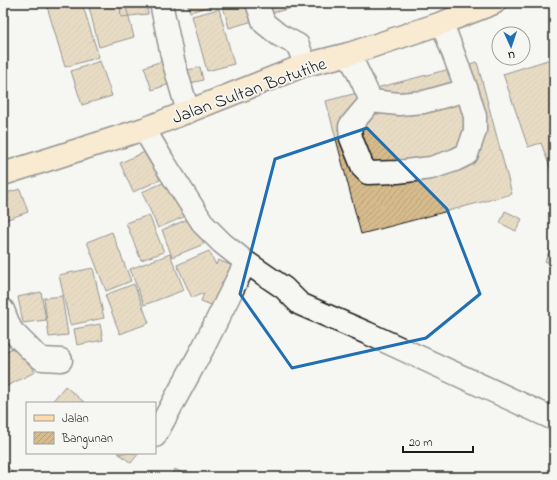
<svg xmlns="http://www.w3.org/2000/svg" width="557" height="480" viewBox="0 0 557 480" font-family="'Indie Flower',sans-serif">
<style>
.building{fill:url(#building-hatch);stroke:#1c1c1c}
.lines{fill:none;stroke-linecap:round;stroke-linejoin:round}
.minor-casing{stroke:#1c1c1c;stroke-width:25}
.major-casing{stroke:#1c1c1c;stroke-width:25}
.minor{stroke:#f6f6f2;stroke-width:22}
.major{stroke:#fddcac;stroke-width:22}
.marked{fill:none;stroke:#1f6fb2;stroke-width:3;stroke-linejoin:round}
.labels{text-anchor:middle;stroke-width:3.5;stroke-linejoin:round;paint-order:stroke}
.street-label{font-size:18px;fill:#1c1c1c;stroke:#f6f6f2}
</style>
<defs>
<pattern id="building-hatch" width="6" height="6" patternUnits="userSpaceOnUse"><rect width="6" height="6" fill="#d6bb8c"/><path d="M-1 1l2-2M0 6l6-6M5 7l2-2" fill="none" stroke="#b7a078"/></pattern>
</defs>
<rect width="100%" height="100%" fill="#f6f6f2"/>
<filter id="ink" filterUnits="userSpaceOnUse"><feTurbulence type="fractalNoise" baseFrequency=".025" numOctaves="2"/><feDisplacementMap in="SourceGraphic" scale="8" xChannelSelector="R" yChannelSelector="G"/><feConvolveMatrix kernelMatrix="1 2 1 2 8 2 1 2 1" color-interpolation-filters="sRGB"/></filter>
<g filter="url(#ink)">
<path class="building" d="M46,3h36l17,54 -34,10z
M88,3h37l9,34 -35,10z
M120,3h27l1,11 -27,3z
M187,3h31v1l-28,8z
M222,3h26l5,18 -24,7z
M270,3h36v1l-34,9z
M219,9l15,55 -27,7 -15,-55z
M554,58v120l-13,-35 -13,4 -25,-73z
M100,61l12,35 -30,9 -11,-34z
M162,61l8,23 -18,6 -8,-23z
M477,62l35,132 -151,40 -35,-133z
M200,67l3,13 -12,3 -3,-13z
M147,151l13,29 -27,12 -13,-29z
M172,179l16,36 -30,13 -16,-36z
M20,189l8,23 -23,8 -2,-7v-19z
M505,211l17,8 -6,12 -16,-8z
M149,215l15,37 -23,8 -15,-37z
M193,217l11,27 -32,13 -10,-27z
M112,232l19,49 -25,10 -19,-49z
M554,241v24l-9,-4z
M209,251l7,14 2,-5 20,8 -17,41 -20,-8 3,-8 -12,5 -15,-33z
M170,254l14,36 -40,15 -14,-36z
M93,268l11,50 -34,7 -11,-50z
M134,284l15,39 -29,11 -15,-39z
M41,292l5,28 -23,3 -5,-26z
M62,296l6,39 -19,2 -5,-39z
M100,324l3,16 -26,5 -3,-16z
M20,344l15,28 -32,16v-35z
M65,386l20,17h-34z
M118,453h21l-8,10z
M3,460l12,17h-12z
M175,469l14,8h-19z"/>
<g class="lines">
<g class="minor-casing">
<path id="minor" d="M161,3l12,57 15,52
M257,3l7,20 15,12 19,10 7,20
M349,54l14,29 8,18 -21,25 1,12 12,30 5,5 29,-1 34,-4 24,-8 12,-6 8,-23v-15l-8,-26 -25,-67
M371,101l28,3 25,-2 43,-12
M144,129l19,32 41,64 18,18 24,19 38,26 16,16 67,29 187,86
M3,310l8,20 22,22 9,7 19,1
M155,436l48,-88 43,-86"/>
</g>
<g class="major-casing">
<path id="major" d="M3,174l141,-45 161,-64 44,-11 93,-31 52,-20"/>
</g>
<use href="#minor" class="minor"/>
<use href="#major" class="major"/>
</g>
</g>
<path d="M0 0H557V480H0ZM367,128l80,81 33,85 -54,44 -134,30 -52,-74 35,-135z" fill="#f6f6f2" fill-opacity=".55" fill-rule="evenodd"/>
<path class="marked" d="M367,128l80,81 33,85 -54,44 -134,30 -52,-74 35,-135z"/>
<g class="labels">
<g class="street-label">
<text transform="translate(249 90) rotate(-20)" y="6">Jalan Sultan Botutihe</text>
</g>
</g>
<rect width="557" height="480" fill="none" stroke="#f6f6f2" stroke-width="16"/>
<rect x="8" y="8" width="541" height="464" fill="none" stroke="#1c1c1c" stroke-width="1.5" filter="url(#ink)"/>
<rect x="26" y="402" width="130" height="52" fill="#f6f6f2" stroke="#9f9f9c"/>
<rect x="34" y="415" width="20" height="6" fill="#fddcac" stroke="#9f9f9c"/>
<text x="62" y="422" font-size="12" fill="#1c1c1c">Jalan</text>
<rect x="34" y="432" width="20" height="12" fill="url(#building-hatch)" stroke="#9f9f9c"/>
<text x="62" y="442" font-size="12" fill="#1c1c1c">Bangunan</text>
<g transform="translate(511 46) rotate(177)"><circle r="19" fill="#f6f6f2" stroke="#9f9f9c"/>
<path d="M0-3L7 15L0 10L-7 15Z" fill="#1f6fb2"/>
<text y="-6" font-size="11" font-weight="bold" text-anchor="middle" fill="#1c1c1c">U</text>
</g>
<path d="M403 446v6h70v-6" fill="none" stroke="#1c1c1c" stroke-width="2"/>
<text x="409" y="446" font-size="12" fill="#1c1c1c" stroke="#f6f6f2" stroke-width="3" paint-order="stroke">20 m</text>
</svg>
